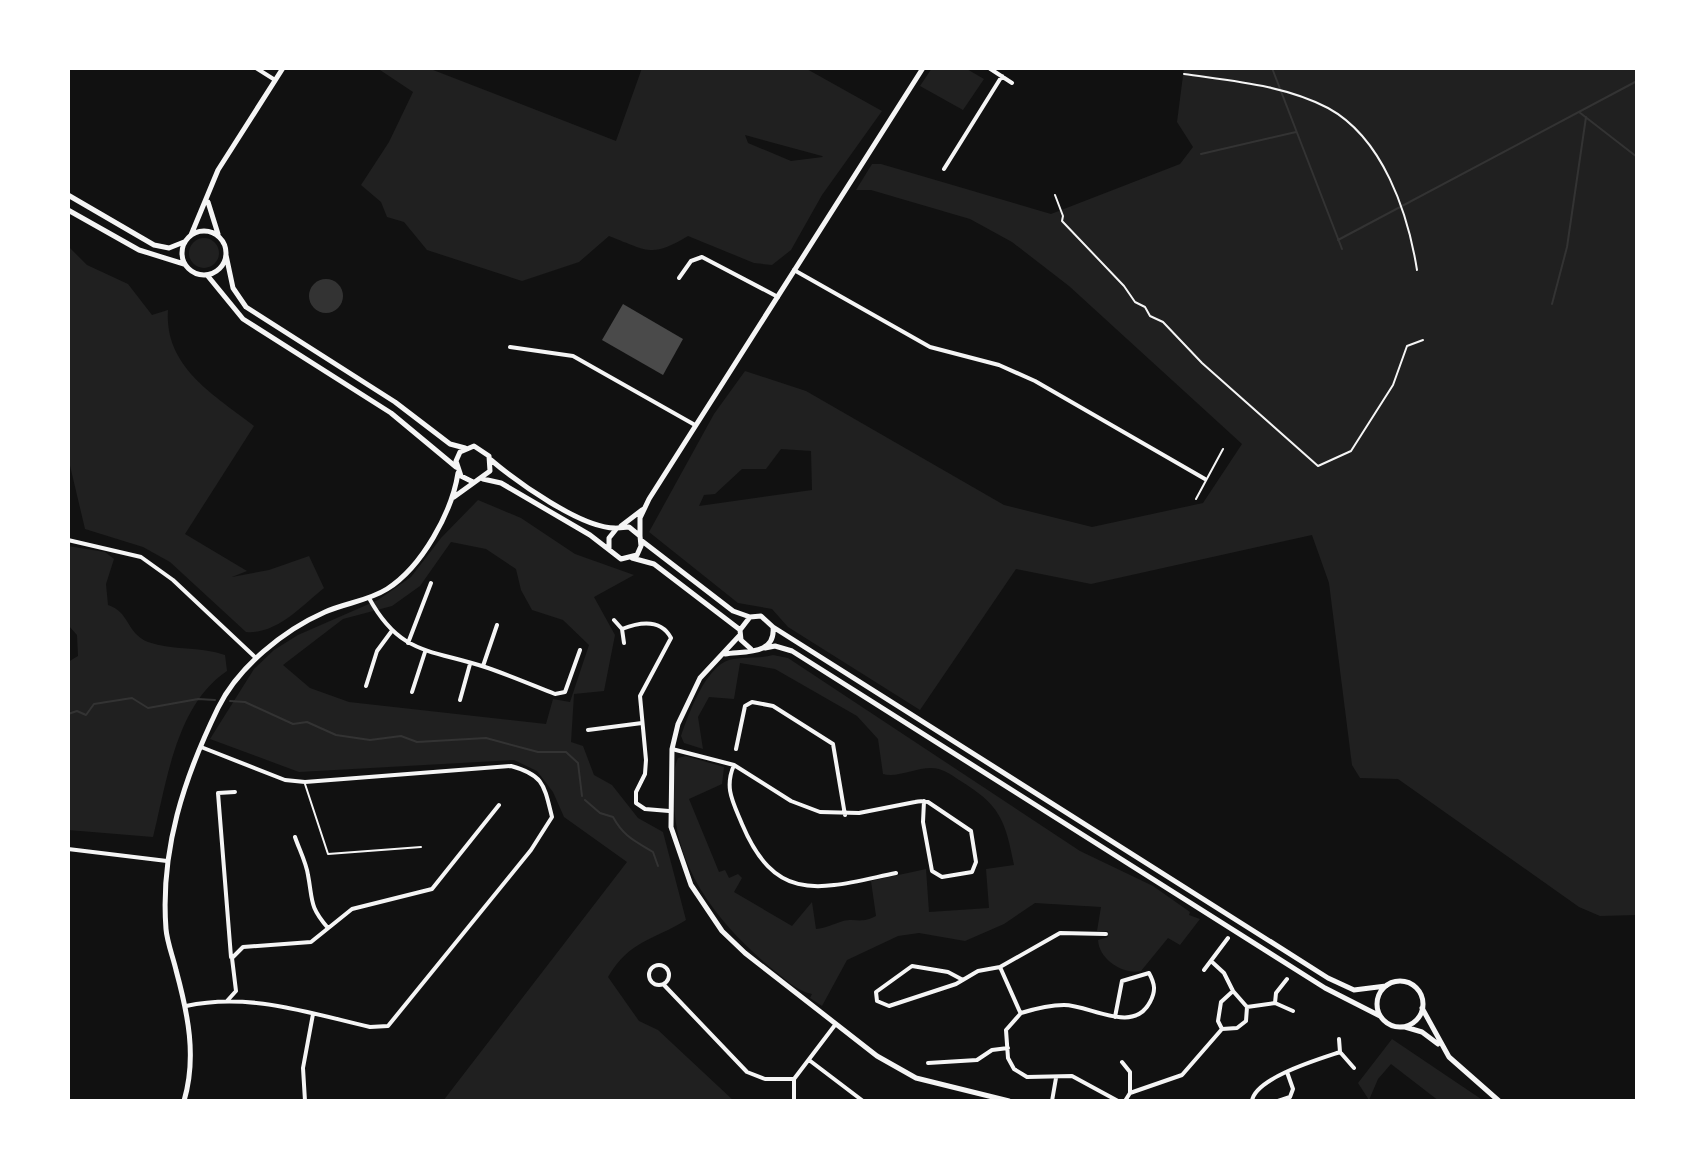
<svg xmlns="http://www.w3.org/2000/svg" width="1705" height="1169" viewBox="0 0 1705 1169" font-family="'Sofia Sans Condensed',sans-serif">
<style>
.green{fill:#202020;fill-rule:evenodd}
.water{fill:#333}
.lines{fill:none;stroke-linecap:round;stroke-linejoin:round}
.stream{stroke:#333;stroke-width:2}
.building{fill:#4a4a4a}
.path{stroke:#f5f5f5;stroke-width:2}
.service{stroke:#f5f5f5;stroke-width:2}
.minor{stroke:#f5f5f5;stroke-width:4}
.tertiary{stroke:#f5f5f5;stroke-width:5}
</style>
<rect width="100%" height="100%" fill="#111"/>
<path class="green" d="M377,68h51l188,73 26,-73h163l77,43 -60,84 -31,55 -19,15 -18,-2 -66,-27c-37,22 -40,15 -79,0l-30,26 -57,19 -95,-31 -23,-28 -17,-5 -6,-15 -20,-17 28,-43 24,-50zM745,135l77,21 1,1 -32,4 -43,-18z
M932,68h33l19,11 -21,31 -43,-24z
M1184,68h453v847l-37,1 -21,-9 -181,-128 -38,-1 -8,-13 -23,-182 -17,-48 -221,49 -75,-15 -96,141 -132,-83 -16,-18 -34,-6 -89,-71 65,-118 31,-43 61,20 198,114 88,22 111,-24 39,-59 -173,-158 -57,-44 -42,-23 -99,-29h-15l16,-26h9l170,50 129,-50 13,-17 -16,-25zM781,449l30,2 1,39 -113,16 5,-11 11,-1 27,-25h24z
M189 253a15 15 0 1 1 30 0a15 15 0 1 1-30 0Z
M68,246l19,19 41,19 24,31 16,-5c-4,57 46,85 86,116l-69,108 62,37 -15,6 37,-7 40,-14 15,32c-21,17 -48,47 -78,44l-76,-70 -27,-15 -58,-18 -17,-72z
M478,500l43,18 54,36 59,21 -40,22 21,38 -11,56 -30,3 -3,48 12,4 11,29 18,10 26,33 25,14 23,88c-34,21 -56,20 -78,57l31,44 19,9 76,71h-291l184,-239 -63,-45 -11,-25 -16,-21 -23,-11 -215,12 -89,-33 44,-70 20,-19 24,-15 80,-35 33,-23 30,-39zM451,542l35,7 30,20 5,21 11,20 31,10 26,25 -19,57 -17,-3 -7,25 -197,-22 -39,-14 -27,-23 60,-46 49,-13 28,-20z
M68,546l37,6 9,7 -8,25 2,21c22,7 18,28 40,37 25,9 52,4 77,13l2,16c-51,34 -60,110 -74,166l-85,-7v-168l10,-6 -1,-21 -9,-10z
M773,655l15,3 292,193 73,35 37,26 -1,3 11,4 -20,26 -12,-7 -27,33c-17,4 -42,-11 -43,-31l10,-3v-6h-11l4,-24 -66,-4 -31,21 -39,17 -46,-8 -21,3 -51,24 -25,46 -12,-8 2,-4c-16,-3 -28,-16 -41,-26 -53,-45 -98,-100 -97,-173 0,-12 -1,-26 4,-37l8,-2 38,11 -2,17 -33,15 30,73 6,-2 4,8 9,-4 4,4 -8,14 58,34 20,-24 4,27c11,-1 17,-5 27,-8 13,-3 18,3 33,-5l-5,-35 55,-12 3,43 60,-4 -3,-39 28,-4c-9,-46 -14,-60 -55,-85 -9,-6 -17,-12 -28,-12 -16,0 -34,10 -48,6l-5,-35 -21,-23 -82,-47 -35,-6 -6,36 -25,-2 -11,20 5,32 -19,-6 -3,-7c8,-24 25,-69 48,-76 15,-4 29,-1 44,-5z
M1392,1039l92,62h-45l-48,-37 -13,15 -9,21 -11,-17z"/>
<path class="water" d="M309 296a17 17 0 1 1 34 0a17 17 0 1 1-34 0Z"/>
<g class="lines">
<path class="stream" d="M1272,68l70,181
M1579,112l58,45
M1201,154l95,-22
M1338,240l299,-159
M1552,304l15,-57 19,-130
M230,701l15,1 48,22 14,-2 29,13 34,5 31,-4 16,6 69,-4 52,14h28l12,11 4,33
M68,714l9,-3 9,4 8,-11 38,-6 16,10 50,-9 17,1
M585,800l15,13 13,4c11,20 22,24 40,35l5,14"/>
</g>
<path class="building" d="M623,304l60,35 -20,36 -61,-35z"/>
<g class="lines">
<path class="path" d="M1184,74c48,7 100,11 144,34 55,30 80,105 89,162
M1055,195l8,21 -1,5 62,65 11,16 10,5 5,9 13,6 39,41 116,103 33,-15 42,-66 14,-39 16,-6"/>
<path class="service" d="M1196,499l27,-50
M305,784l23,70 93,-7"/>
<path class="minor" d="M256,68l19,12
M989,68l23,15
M944,169l58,-93
M794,270l136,77 69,18 36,16 170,98
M679,278l12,-17 11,-4 76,40
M510,347l63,9 122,69
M68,540l73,17 32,23 83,78
M369,598c31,57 61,51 116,69 24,8 47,18 70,27l10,-2 15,-42
M614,620l8,9 2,14
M622,629c18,-7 39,-10 49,9l-31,58 6,64 -1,14 -9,18v11l9,6 24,2
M408,643l23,-60
M483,666l14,-41
M366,686l11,-35 14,-19
M412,692l13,-40
M460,700l10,-36
M588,730l54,-7
M672,749l62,16 57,36 29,11 39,1 56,-11c4,-1 8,-1 13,0l43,29 5,31 -4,10 -30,5 -10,-6 -9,-49 1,-21
M736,749l9,-43 7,-4 21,4 60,38 12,71
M734,765c-10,23 -1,37 8,59 35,83 81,64 154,49
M295,837c4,12 11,25 13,38 5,26 1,31 20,53
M68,849l99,12
M231,957l-13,-164 17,-1
M1211,961l13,12 9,18
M649 975a10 10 0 1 1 20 0a10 10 0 1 1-20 0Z
M1000,967l20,45
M1204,970l24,-32
M963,980l-15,-8 -36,-6 -36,26 1,9 12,5 67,-22 22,-13 22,-4 60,-34 46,1
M664,985l83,87 18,7h29
M227,1001l9,-10 -4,-33 11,-11 68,-5 41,-33 80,-20 67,-84
M1275,1003l1,-10 11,-14
M186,1006c62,-14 123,7 184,21l18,-1 143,-176 21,-33c-8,-32 -8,-42 -41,-51l-206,16 -20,-2 -84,-33
M1247,1007l28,-4 18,8
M1115,1017l7,-36 27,-8c6,11 7,18 1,29 -17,33 -60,3 -86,3 -14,0 -30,4 -43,8l-15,17 2,28 6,11 13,8 45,-1 46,25
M1339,1039l1,13 14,16
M809,1060l54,41
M1122,1062l8,10v21
M928,1063l49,-3 15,-10 16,-2
M305,1101l-2,-33 10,-54
M794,1101v-22l41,-54
M1052,1101l4,-23
M1125,1101l5,-8 52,-18 40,-46 15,-1 9,-7 1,-14 -14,-16 -12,11 -3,19 4,8
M1252,1101c3,-23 67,-42 88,-49
M1278,1101l12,-4 3,-8 -6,-17"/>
<path class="tertiary" d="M68,195l86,50 15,3 15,-6
M208,202l10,32
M68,210l71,40 45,14
M182 253a22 22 0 1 1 44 0a22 22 0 1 1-44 0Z
M191,235l27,-65 65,-102
M226,255l7,33 13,19 149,95 55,42 15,4
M207,275l36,44 148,94 65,54
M491,460c26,22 90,68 124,68
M483,479l18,4 89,52 31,24 16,-4 4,-9 -1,-10 -11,-9 -12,1 -8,10v11
M454,497l36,-26 -1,-15 -15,-10 -14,6 -4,9 5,15 12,6
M621,526l21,-16
M640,536v-18l9,-19 274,-431
M642,541l91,70 17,6
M632,558l22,6 85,65
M773,627l555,351 26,12 32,-4
M740,635l-40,43 -22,46 -6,25 -1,78 20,58 31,46 23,22 132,103 39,22 93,23
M765,648l10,-2 17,5 533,337 55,28
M725,654c20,-3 51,1 48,-27l-12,-11 -11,1 -10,13 1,10 10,9
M1377 1004a23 23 0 1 1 46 0a23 23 0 1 1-46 0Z
M1422,1008l27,49 50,44
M1405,1027l17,5 16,12
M184,1101c13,-44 4,-87 -8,-131 -3,-13 -9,-28 -10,-41 -6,-79 18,-151 52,-221 20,-41 66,-78 107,-96 20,-9 43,-11 62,-23 35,-22 65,-77 71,-116"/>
</g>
<rect width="1705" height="1169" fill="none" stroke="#ffffff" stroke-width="140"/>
</svg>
